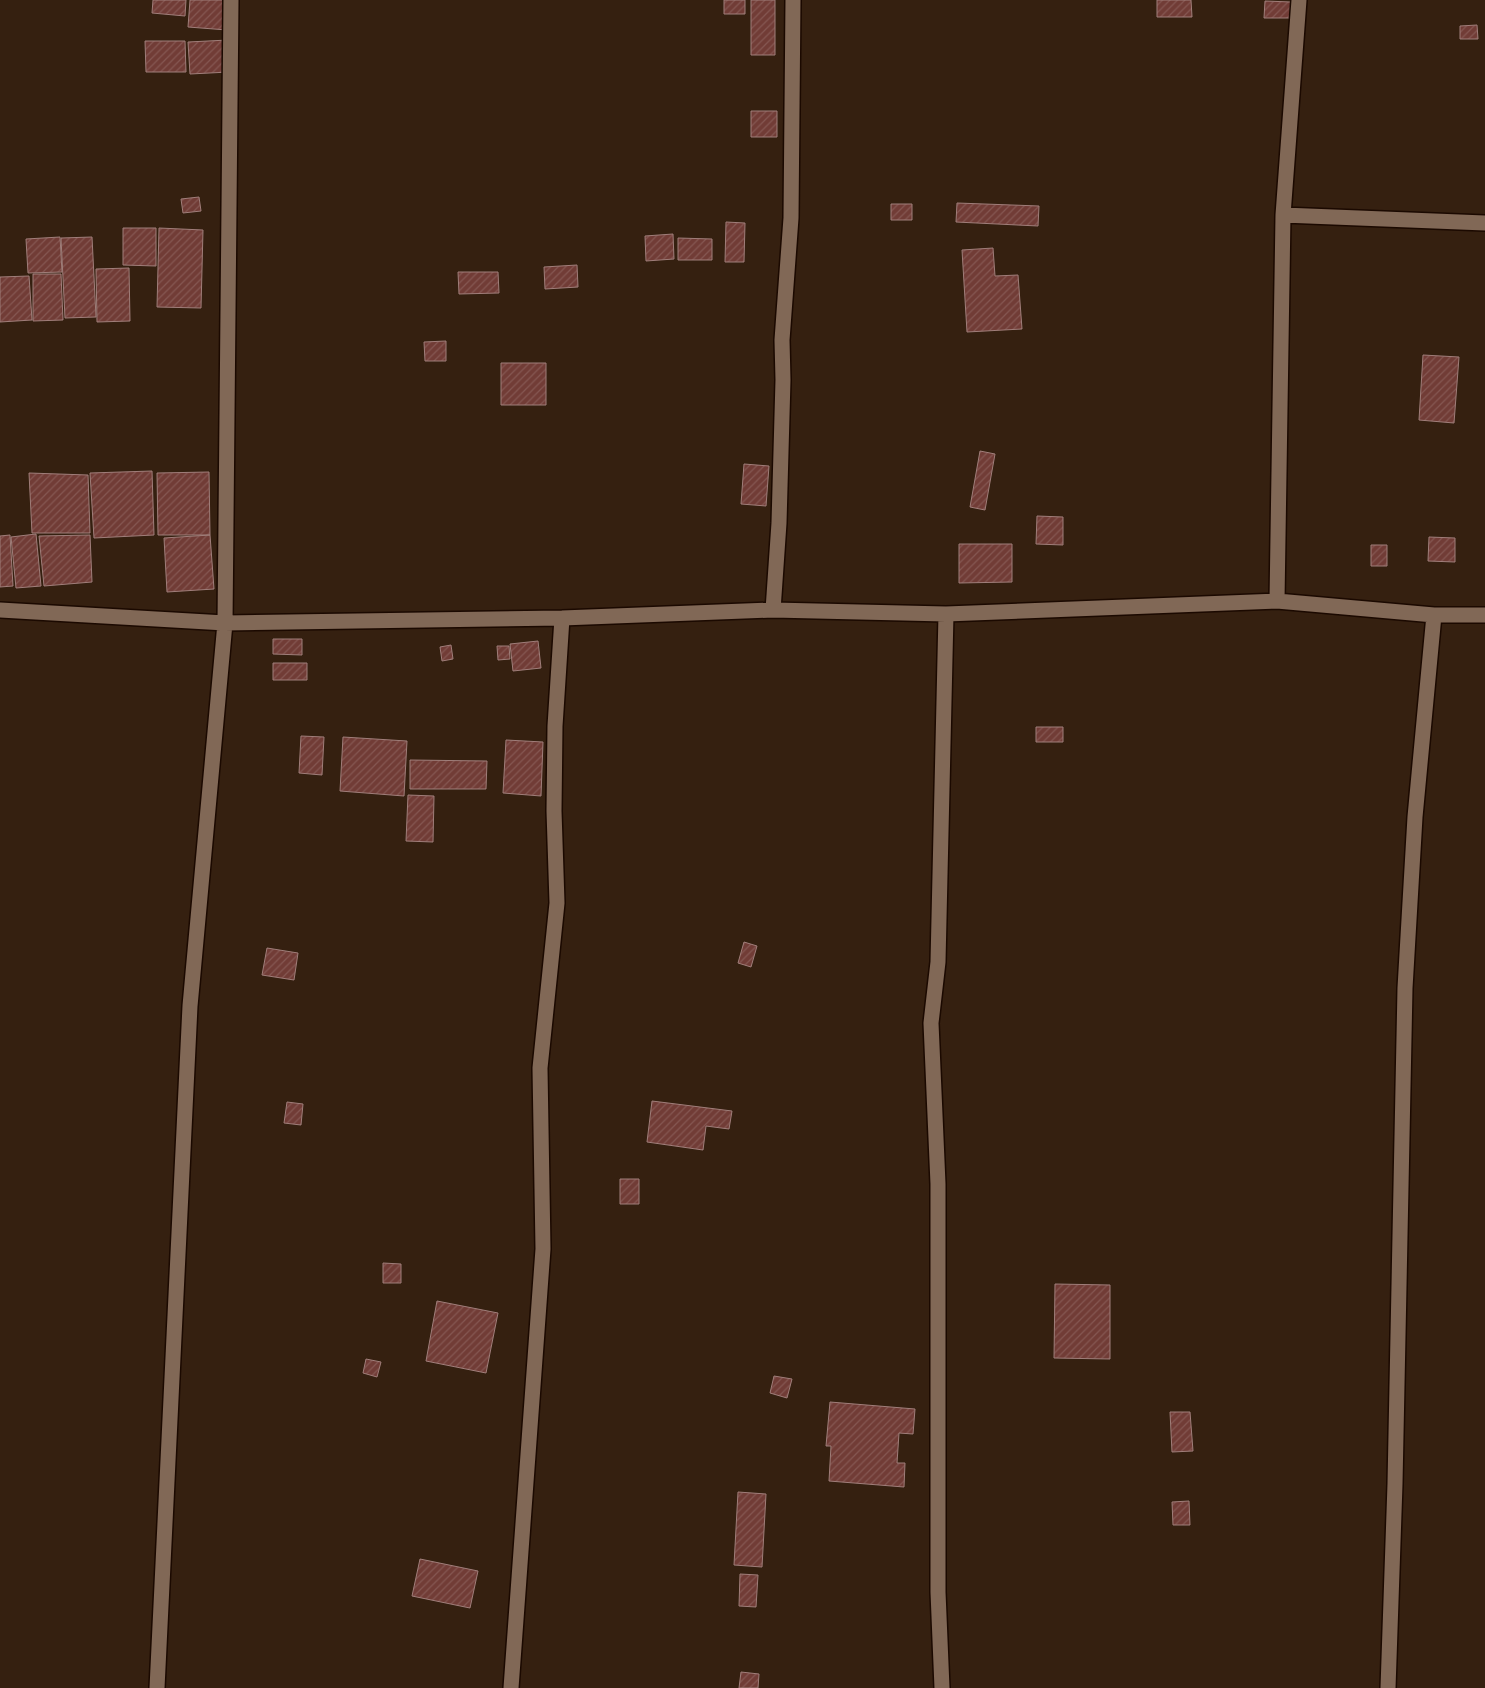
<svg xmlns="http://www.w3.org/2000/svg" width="1485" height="1688" viewBox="0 0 1485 1688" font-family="'Source Serif 4',serif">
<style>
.building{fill:url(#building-hatch);stroke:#a07e7a}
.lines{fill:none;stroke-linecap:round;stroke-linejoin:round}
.minor-casing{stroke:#1b0900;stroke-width:18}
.minor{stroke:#816856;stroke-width:15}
</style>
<defs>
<pattern id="building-hatch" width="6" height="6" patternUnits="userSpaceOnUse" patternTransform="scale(1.25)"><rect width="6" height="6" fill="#713c36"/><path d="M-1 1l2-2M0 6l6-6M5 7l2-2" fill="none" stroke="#855752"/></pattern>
</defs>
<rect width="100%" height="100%" fill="#352010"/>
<path class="building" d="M153,0h33l-1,16 -33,-3z
M190,0h40l-3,30 -39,-3z
M724,0h21v14h-21z
M751,0h24v55h-24z
M1157,0h34l1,17h-35z
M1265,1l26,1 -1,16h-26z
M1477,25l1,14h-18v-13z
M228,40l1,32 -39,2 -2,-32z
M145,41h40l1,31h-40z
M751,111h26v26h-26z
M199,197l2,14 -18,2 -2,-14z
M957,203l82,3 -1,20 -82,-4z
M891,204h21v16h-21z
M726,222l19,1 -1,39h-19z
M123,228h33v38l-33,-1z
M159,228l44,2 -2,78 -44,-1z
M673,234l1,25 -28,2 -1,-25z
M60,237l2,35 -34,1 -2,-34z
M92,237l4,80 -31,1 -4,-80z
M678,238l34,1v21h-34z
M993,248l2,28 23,-1 4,54 -55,3 -5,-82z
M577,265l1,22 -33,2 -1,-22z
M129,268l1,53 -33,1 -1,-53z
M458,272h40l1,21 -40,1z
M33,274h28l2,46 -30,1z
M29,276l3,44 -32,2v-45z
M446,341v20h-21l-1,-19z
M1423,355l36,2 -5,66 -35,-3z
M501,363h45v42h-45z
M980,451l15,3 -10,56 -15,-3z
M744,464l25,2 -3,40 -25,-2z
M152,471l2,64 -60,3 -4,-65z
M209,472l1,63h-52l-1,-62z
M29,473l59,2 2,58h-58z
M1037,516l26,1v28l-27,-1z
M36,534l5,52 -25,2 -5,-51z
M10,535l3,51 -13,1v-51z
M90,535l2,47 -48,4 -5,-50z
M210,535l4,54 -47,3 -3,-54z
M1429,537l26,1v24l-27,-1z
M959,544h53v38l-53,1z
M1371,545h16v21h-16z
M273,639h29v16l-29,-1z
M538,641l3,27 -28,3 -3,-27z
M451,645l2,14 -11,2 -2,-14z
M497,646h12l1,13 -12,1z
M273,663h34v17h-34z
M1036,727h27v15h-27z
M301,736l23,1 -2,38 -23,-2z
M343,737l64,4 -3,55 -64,-5z
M506,740l37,2 -2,54 -38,-3z
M410,760l77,1 -1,28h-76z
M408,795l26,1 -1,46 -27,-1z
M744,942l13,4 -6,21 -13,-4z
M267,948l31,5 -4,27 -32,-5z
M652,1101l80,10 -3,18 -23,-3 -3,24 -56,-8z
M287,1102l16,2 -2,21 -17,-2z
M620,1179h19v25h-19z
M383,1263l18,1v19h-18z
M1055,1284l55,1v74l-56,-1z
M437,1301l61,12 -12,60 -60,-12z
M366,1359l15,3 -4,15 -14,-4z
M774,1376l18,3 -5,19 -17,-5z
M830,1402l85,7 -2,25 -14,-1 -2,30h8l-1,24 -75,-6 2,-35h-5z
M1170,1412h20l3,39 -21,1z
M738,1492l28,2 -4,73 -28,-2z
M1189,1501l1,24h-17l-1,-23z
M420,1559l58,12 -8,37 -58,-12z
M740,1574l18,1 -2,32 -17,-1z
M741,1672l18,2 -1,14h-19z"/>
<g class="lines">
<g class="minor-casing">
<path id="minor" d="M1283,215l202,8
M1277,601l6,-386 16,-215
M0,610l225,13 337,-5 211,-8 173,4 331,-13 157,14h51
M773,610l6,-87 4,-143 -1,-40 9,-122 2,-218
M157,1688l33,-682 35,-383 6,-623
M511,1688l32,-439 -3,-181 17,-165 -3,-92 1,-85 7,-108
M942,1688l-4,-96v-408l-7,-161 7,-61 8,-348
M1388,1688l7,-204 10,-496 10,-171 19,-202"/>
</g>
<use href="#minor" class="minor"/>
</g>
</svg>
